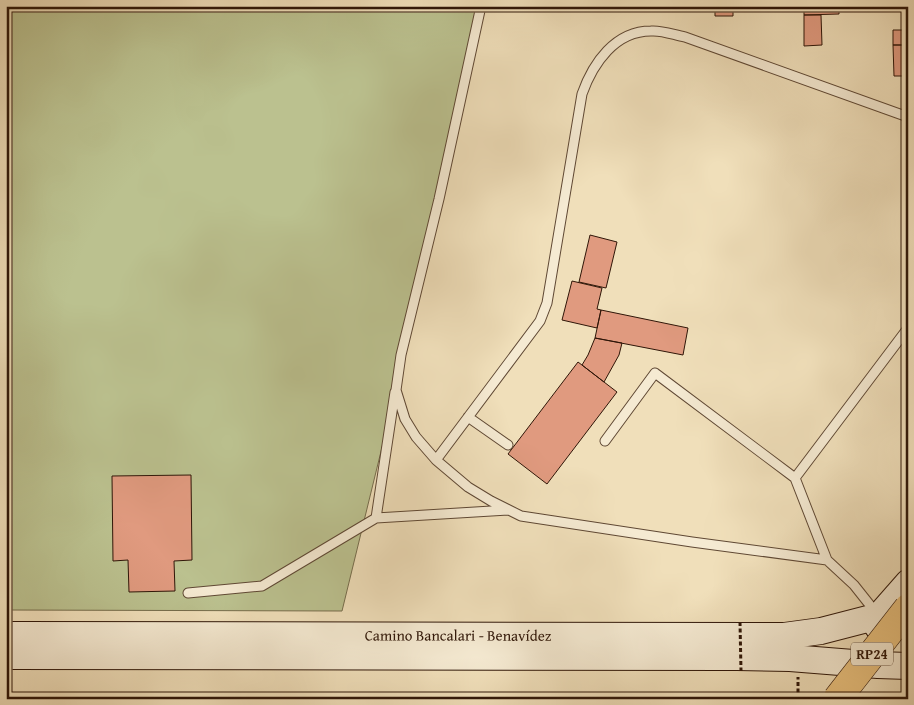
<svg xmlns="http://www.w3.org/2000/svg" width="914" height="705" viewBox="0 0 914 705" font-family="'Gentium Book Plus',serif">
<style>
.green{fill:#bbc18f;stroke:#756c4c}
.building{fill:#e09a7f;stroke:#2f1608}
.lines{fill:none;stroke-linecap:round;stroke-linejoin:round}
.lane-casing{stroke:#5f4834;stroke-width:11}
.secondary-casing{stroke:#2f1608;stroke-width:28}
.path{stroke:#2f1608;stroke-width:3;stroke-dasharray:4 2.5;stroke-linecap:butt}
.lane{stroke:#f5ead2;stroke-width:9}
.secondary{stroke:#f5ead2;stroke-width:26}
.primary-bridge-casing{stroke:#2f1608;stroke-width:29;stroke-linecap:butt}
.path-bridge{stroke:#2f1608;stroke-width:3;stroke-dasharray:4 2.5;stroke-linecap:butt}
.primary-bridge{stroke:#e8c07d;stroke-width:28}
.labels{text-anchor:middle;stroke-width:4;stroke-linejoin:round;paint-order:stroke}
.shield{fill:#f5ead2;stroke:#6a5645;stroke-width:1}
.shield-label{font-size:14px;font-weight:bold;fill:#2f1608}
.street-label{font-size:15px;fill:#2f1608;stroke:#f5ead2}
</style>
<rect width="100%" height="100%" fill="#f0dfba"/>
<filter id="stains"><feTurbulence type="fractalNoise" baseFrequency=".004" numOctaves="4"/><feColorMatrix values="0 0 0 0 .2 0 0 0 0 .09 0 0 0 0 .02 0 0 0 .5 -.17"/></filter>
<radialGradient id="worn" r=".72"><stop offset=".6" stop-color="#630" stop-opacity="0"/><stop offset="1" stop-color="#630" stop-opacity=".3"/></radialGradient>
<path class="green" d="M6,6h475l-85,384 -54,221 -336,-1z"/>
<path class="building" d="M715,6h18v10h-18z
M804,6h35v8l-35,1z
M804,15h17l1,30 -18,1z
M893,30h15v15h-15z
M893,45h15v31h-14z
M590,235l27,7 -11,46 -27,-6z
M572,281l30,7 -5,21 4,1 -4,18 -35,-8z
M601,310l87,18 -5,27 -88,-17z
M595,338l27,5 -3,12 -15,27 -22,-17 6,-10z
M578,362l39,30 -70,92 -39,-30z
M191,475l1,85 -18,1 1,30 -46,1 -1,-32 -15,1 -1,-85z"/>
<g class="lines">
<g class="lane-casing">
<path id="lane" d="M481,6l-42,193 -38,156 -5,35 9,29 11,18 20,23 32,27 23,14 30,15 171,26 135,18 27,25 23,29
M395,392l-19,126 132,-8
M468,417l40,28
M605,441l50,-68 140,105 32,82
M436,460l104,-139 7,-18 35,-209c11,-31 33,-63 69,-63 11,-1 23,4 34,6l223,80
M795,478l113,-150
M188,593l74,-7 114,-68"/>
</g>
<g class="secondary-casing">
<g id="secondary">
<path d="M878,627l1,-11 29,-33"/>
<path id="s1" d="M6,635l778,1 37,-5 58,-15 29,-1"/>
<path d="M6,656l731,1 53,1 88,7 30,1"/>
</g>
</g>
<path class="path" d="M798,699v-22"/>
<use href="#lane" class="lane"/>
<use href="#secondary" class="secondary"/>
<g class="primary-bridge-casing">
<path id="primary-bridge" d="M837,699l71,-91"/>
</g>
<path class="path-bridge" d="M740,622l1,49"/>
<use href="#primary-bridge" class="primary-bridge"/>
</g>
<g class="labels">
<rect class="shield" x="851" y="642.5" width="42" height="23" rx="4"/>
<g class="shield-label">
<text x="872" y="659">RP24</text>
</g>
<g class="street-label">
<text dy="5" stroke="none"><textPath href="#s1" startOffset="452">Camino Bancalari - Benavídez</textPath></text>
</g>
</g>
<rect width="914" height="705" fill="none" stroke="#f0dfba" stroke-width="25"/>
<rect x="8" y="8" width="899" height="690" fill="none" stroke="#2f1608" stroke-width="2.5"/>
<rect x="12" y="12" width="889" height="680" fill="none" stroke="#2f1608"/>
<rect width="100%" height="100%" filter="url(#stains)"/>
<rect width="100%" height="100%" fill="url(#worn)"/>
</svg>
